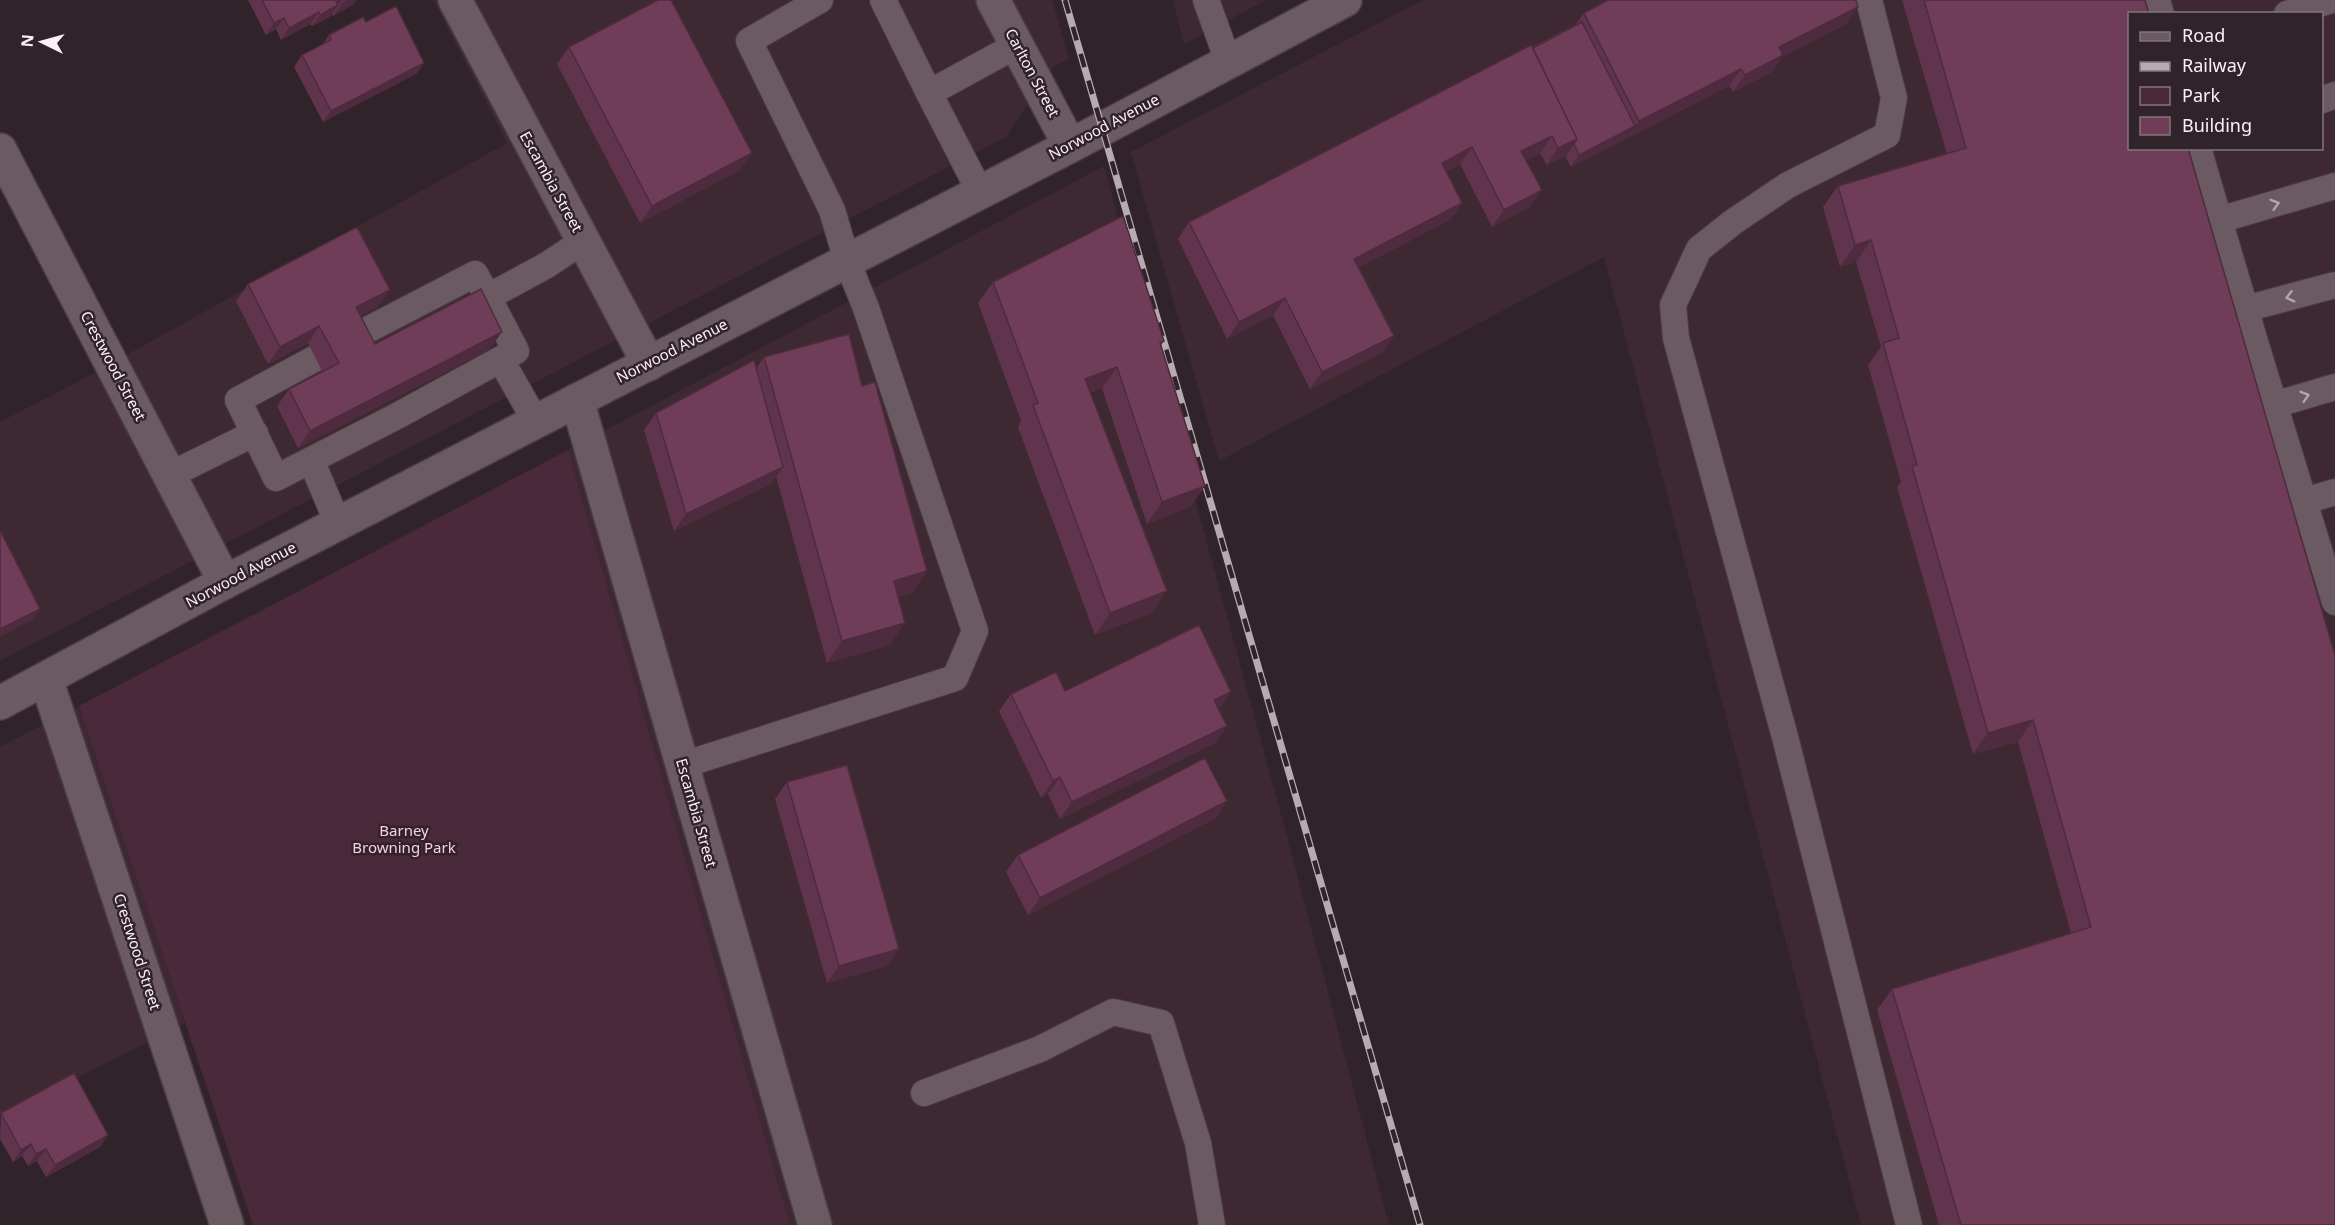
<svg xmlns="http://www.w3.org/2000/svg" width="2335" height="1225" viewBox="0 0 2335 1225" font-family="'Noto Sans',sans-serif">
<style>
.built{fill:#3e2933;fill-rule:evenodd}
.green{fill:#4a293a}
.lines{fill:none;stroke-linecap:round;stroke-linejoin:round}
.lane-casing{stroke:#4a3e44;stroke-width:28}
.street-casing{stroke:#4a3e44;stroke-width:36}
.secondary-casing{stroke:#4a3e44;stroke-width:36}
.lane{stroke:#6b5a62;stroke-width:26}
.street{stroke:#6b5a62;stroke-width:33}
.secondary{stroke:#6b5a62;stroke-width:33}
.rail-casing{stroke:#b6abb0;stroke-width:7}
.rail{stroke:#31232a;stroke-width:4.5;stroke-dasharray:14;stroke-linecap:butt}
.wall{fill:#60344c}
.shaded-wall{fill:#4e2b3e}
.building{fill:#703d58;stroke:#4e2b3e;stroke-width:1.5}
.oneway{stroke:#b2a5ac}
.labels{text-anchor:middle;stroke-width:5;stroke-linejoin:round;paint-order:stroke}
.street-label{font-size:15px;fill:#faf0f5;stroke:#31232a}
.park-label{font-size:15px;fill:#fecbe4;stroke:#31232a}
</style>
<rect width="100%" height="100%" fill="#31232a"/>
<path class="built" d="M433,0h619l17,59 -16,8 -47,70 -1006,524v-239l89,-46 418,-233z
M1173,0h93l-82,44z
M1423,0h912v1225h-474l-257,-968 -385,204 -88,-309zM2130,14h192v134h-192z
M1104,166l184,674 101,385h-599l-222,-775z
M79,706l106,317 -185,94v-370z"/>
<path class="green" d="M568,450l222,775h-537l-174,-519z"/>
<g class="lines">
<g class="lane-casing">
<path id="lane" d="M883,0l46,93 88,-48
M1206,0l22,61
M1869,0l25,98 -7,37 -99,50 -55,37 -34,27 -26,56 3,33 109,399 124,488
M2157,0l4,14
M2287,14l44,-14
M929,93l51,99
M2322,100l13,-5
M2198,148l57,194 80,260
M2219,220l116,-34
M2245,309l90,-24
M352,338l123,-64 13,23
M316,358l-78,42 38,78 121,-62 119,-65 -28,-54 59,-32 36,-24
M501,360l35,62
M2274,405l61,-18
M311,460l27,64
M170,475l85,-42
M2305,501l30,-9
M683,765l272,-87 20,-47 -109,-323 -19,-47 -15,-51 -83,-169 71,-41
M924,1093l116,-44 73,-37 48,11 37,120 14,82"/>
</g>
<g class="street-casing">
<path id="street" d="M455,0l194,364
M993,0l77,146
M0,150l225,432
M577,400l238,825
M46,679l181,546"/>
</g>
<g class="secondary-casing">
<path id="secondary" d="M0,703l225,-121 845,-436 275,-146"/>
</g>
<use href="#lane" class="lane"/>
<use href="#street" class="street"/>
<use href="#secondary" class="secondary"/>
<g class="rail-casing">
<path id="rail" d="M1065,0l355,1225"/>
</g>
<use href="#rail" class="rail"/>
</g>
<path class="wall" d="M248,0h108l-3,5 -20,11 -1,-2 -2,3 -18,9 -2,-2 -29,16 -5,-11 -10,6z
M1902,0h243l190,1225h-396l-62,-215 15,-21 179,-56 -53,-191 -45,12 -76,-267 4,-5 -33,-117 13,-18 -25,-85 -16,5 -17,-60 15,-21 109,-32z
M1858,7l-12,17 -64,33 -10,15 -39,20 -4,-6 -158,81 -6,-11 -18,9 -7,-12 -14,7 4,47 -38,20 -32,-63 -14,8 16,31 -12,17 -91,47 35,69 -12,17 -72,36 -37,-74 -46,24 -49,-100 11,-17 386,-197 9,-12z
M366,22l58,41 -8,11 -93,48 -29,-55 8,-12 21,-11 6,-9z
M569,47l171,123 -100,53 -83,-159z
M993,282l171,59 -3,4 44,141 -15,21 -43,17 -45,-136 -12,5 62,220 -57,22 -77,-208 3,-6 -43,-118z
M248,284l130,23 -18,8 15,29 115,5 -192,99 -21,-42 12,-17 33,-18 -14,-28 -40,21 -32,-63z
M764,357l98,29 65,185 -15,22 -14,4 -8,48 -63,18 -51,-187 -5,8 -97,47 -30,-101 12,-17 100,-44z
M1065,691l166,1 -12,17 8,17 -12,17 -155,76 -12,-25 -7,4 -42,-87 12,-17z
M787,782l112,167 -12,17 -60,17 -52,-184z
M1227,801l-11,17 -188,97 -22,-43 12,-17z
M1,1113l107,22 -8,12 -54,30 -9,-16 -9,5 -6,-10 -9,6 -13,-23z"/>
<path class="shaded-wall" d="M349,0h7l-3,5 -20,11 9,-12z
M340,1l-4,6 2,-2 -8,12 -18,9 8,-11 16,-13z
M1858,7l-12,17 -64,33 -10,15 -39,20 12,-17 34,-28z
M319,12l-9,12 -29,16 8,-12z
M284,18l-8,11 -10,6 8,-12z
M424,63l-8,11 -93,48 8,-11z
M1741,69l-12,17 -158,81 8,-12 56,-29 4,-5z
M1552,136l-12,17 -31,15 12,-17z
M1577,139l-11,17 -19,9 11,-17z
M1472,147l-12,17 -30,16 12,-17z
M752,153l-12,17 -100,53 12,-17z
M1542,190l-12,17 -38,20 12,-17z
M1462,203l-12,17 -108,56 12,-17z
M1871,240l-15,22 -16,5 15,-22z
M390,290l-12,17 -34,17 12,-17z
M1285,298l-12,17 -46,24 12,-17z
M319,326l-11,17 -40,21 12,-17z
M502,332l-12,17 -192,99 12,-17z
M1394,336l-12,17 -72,36 12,-17z
M1117,367l-15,21 -32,12 15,-21z
M783,467l-12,17 -97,47 12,-17z
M1205,486l-15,21 -43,17 15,-22z
M927,571l-15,22 -33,9 15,-21z
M1167,591l-15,22 -57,22 15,-22z
M40,609l-8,11 -32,17v-8z
M905,623l-15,22 -63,18 15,-22z
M1231,692l-11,17 -18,8 12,-17z
M2033,720l-15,22 -45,12 15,-21z
M1227,726l-12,17 -155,76 12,-17z
M1060,777l-12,17 -7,4 12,-17z
M1227,801l-11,17 -188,97 12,-17z
M899,949l-12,17 -60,17 12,-17z
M108,1135l-8,12 -54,30 9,-12z
M31,1144l-9,12 -9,6 8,-12z
M46,1149l-9,12 -9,5 8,-12z"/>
<path class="building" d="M262,0h87l-7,4 -2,-3 -4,1 2,3 -18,10 -1,-3 -30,16 -5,-10 -10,5z
M658,0h13l81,153 -100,53 -83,-159z
M1608,0h248l2,7 -79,40 4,8 -38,20 -4,-6 -102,52 -55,-108z
M1924,0h221l4,14h-19v134h58l147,507v570h-374l-69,-236 199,-62 -58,-207 -45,13 -76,-267 5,-1 -34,-122 16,-5 -28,-98 -16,5 -17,-59 128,-38z
M396,6l28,57 -93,48 -29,-56 29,-15 -2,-5 34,-18 3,5z
M1582,22l53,104 -56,29 -5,-11 3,-5 -44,-91z
M1531,45l46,94 -19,9 -6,-12 -31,15 21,39 -38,20 -32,-63 -30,16 20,40 -108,56 40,77 -72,36 -37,-74 -46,24 -50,-100z
M1123,216l41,125 -4,2 45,143 -43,16 -45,-135 -32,12 82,212 -57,22 -77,-208 5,-2 -45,-121z
M357,227l33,63 -34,17 19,37 106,-55 21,43 -192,99 -21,-42 50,-26 -20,-37 -39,21 -32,-63z
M849,334l13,52 13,-4 52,189 -33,10 11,42 -63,18 -78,-284z
M754,360l29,107 -97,47 -30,-101z
M0,530l40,79 -40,20z
M1199,625l32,67 -17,8 13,26 -155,76 -12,-25 -7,4 -42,-87 45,-22 9,19z
M1205,758l22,43 -187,97 -22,-43z
M847,765l52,184 -60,17 -52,-184z
M74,1073l34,62 -53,30 -9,-16 -10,5 -5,-10 -10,6 -20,-37z"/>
<defs><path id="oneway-chevron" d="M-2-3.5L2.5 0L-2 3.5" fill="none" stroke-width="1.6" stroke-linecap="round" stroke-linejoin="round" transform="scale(1.5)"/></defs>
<g class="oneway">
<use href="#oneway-chevron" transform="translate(2275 204) rotate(-16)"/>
<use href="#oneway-chevron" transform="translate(2290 297) rotate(165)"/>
<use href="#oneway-chevron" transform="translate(2305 396) rotate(-17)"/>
</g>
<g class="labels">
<g class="street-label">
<text transform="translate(1032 73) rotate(62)" y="5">Carlton Street</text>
<text transform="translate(1104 127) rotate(-28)" y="5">Norwood Avenue</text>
<text transform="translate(551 182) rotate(61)" y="5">Escambia Street</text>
<text transform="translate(672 351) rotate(-27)" y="5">Norwood Avenue</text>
<text transform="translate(113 366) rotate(62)" y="5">Crestwood Street</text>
<text transform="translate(241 575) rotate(-28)" y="5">Norwood Avenue</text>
<text transform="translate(696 813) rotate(74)" y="5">Escambia Street</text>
<text transform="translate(137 952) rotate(72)" y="5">Crestwood Street</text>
</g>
<g class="park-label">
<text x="404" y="836">Barney<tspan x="404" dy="17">Browning Park</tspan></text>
</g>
</g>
<rect x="2128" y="12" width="195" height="138" fill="#31232a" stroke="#81757b" stroke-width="1.5"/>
<rect x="2140" y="32" width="30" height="9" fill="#6b5a62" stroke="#81757b" stroke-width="1.5"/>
<text x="2182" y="42" font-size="18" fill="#faf0f5">Road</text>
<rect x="2140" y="62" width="30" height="9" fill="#b6abb0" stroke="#81757b" stroke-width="1.5"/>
<text x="2182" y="72" font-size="18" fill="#faf0f5">Railway</text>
<rect x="2140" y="87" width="30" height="18" fill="#4a293a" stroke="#81757b" stroke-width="1.5"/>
<text x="2182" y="102" font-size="18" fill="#faf0f5">Park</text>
<rect x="2140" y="117" width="30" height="18" fill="#703d58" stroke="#81757b" stroke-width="1.5"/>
<text x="2182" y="132" font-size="18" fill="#faf0f5">Building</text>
<g transform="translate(42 42) rotate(275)" stroke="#31232a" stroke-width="4.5" paint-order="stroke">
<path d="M0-4.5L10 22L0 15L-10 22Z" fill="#faf0f5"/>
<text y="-9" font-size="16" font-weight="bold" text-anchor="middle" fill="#faf0f5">N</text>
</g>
</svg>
